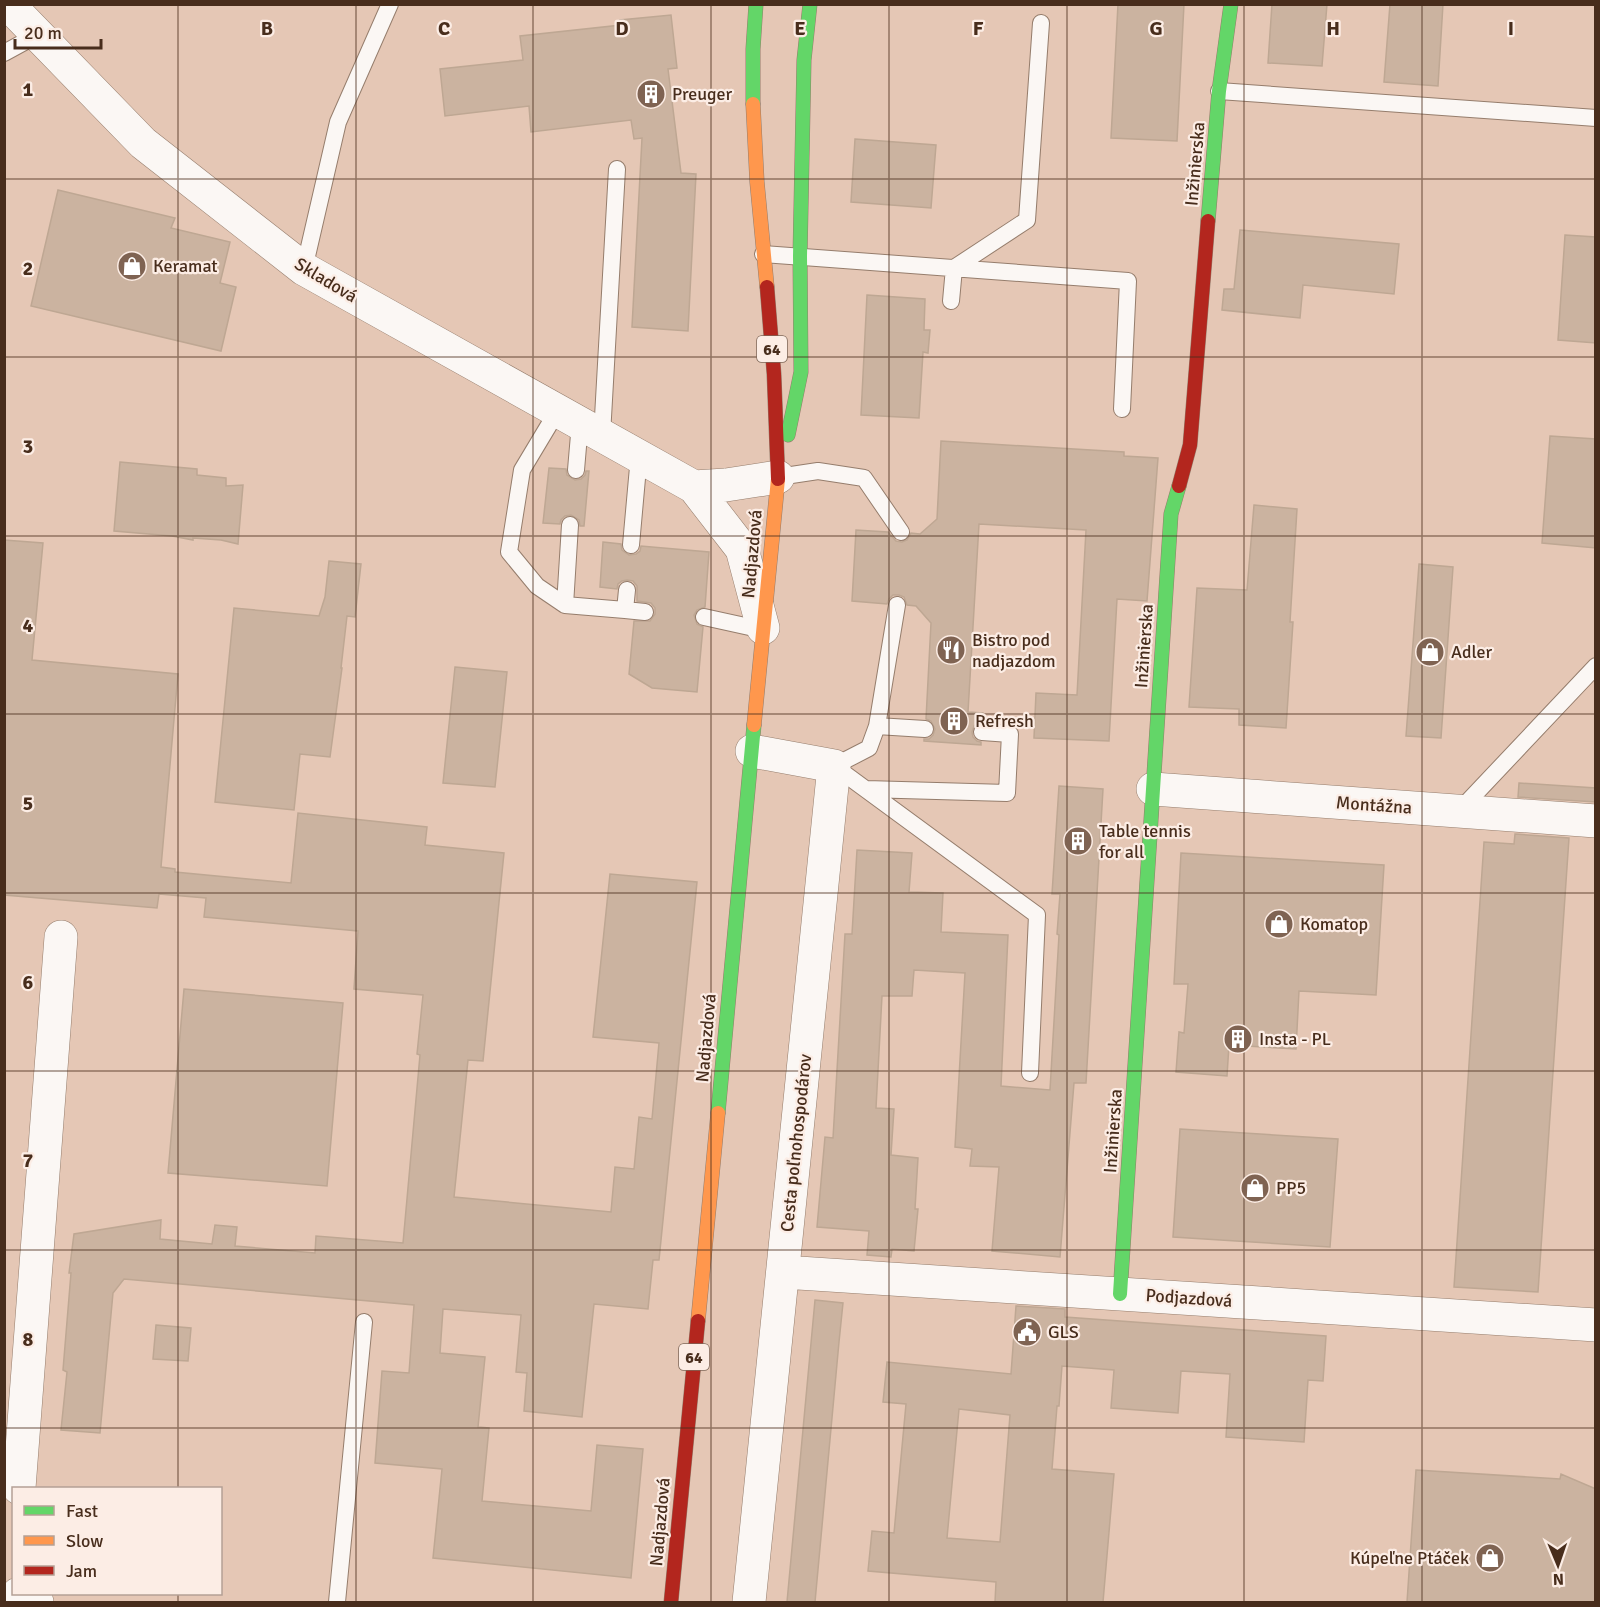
<svg xmlns="http://www.w3.org/2000/svg" width="1600" height="1607" viewBox="0 0 1600 1607" font-family="Signika,sans-serif">
<style>
.building{fill:#cbb3a0;stroke:#bea793;stroke-width:1.5;fill-rule:evenodd}
.lines{fill:none;stroke-linecap:round;stroke-linejoin:round}
.lane-casing{stroke:#957d6c;stroke-width:18}
.street-casing{stroke:#957d6c;stroke-width:34}
.fast-casing{stroke:#957d6c;stroke-width:15}
.slow-casing{stroke:#957d6c;stroke-width:15}
.jam-casing{stroke:#957d6c;stroke-width:15}
.lane{stroke:#fbf7f4;stroke-width:16}
.street{stroke:#fbf7f4;stroke-width:33}
.fast{stroke:#63d668;stroke-width:14}
.slow{stroke:#ff974d;stroke-width:14}
.jam{stroke:#b3261e;stroke-width:14}
.grid{fill:none;stroke:#482d1c;stroke-width:1.5;stroke-opacity:0.55}
.labels{text-anchor:middle;stroke-width:4.5;stroke-linejoin:round;paint-order:stroke}
.shield{fill:#fcede5;stroke:#7e6758;stroke-width:1.5}
.shield-label{font-size:16px;font-weight:bold;fill:#482d1c}
.poi-label{font-size:18px;fill:#482d1c;stroke:#fcede5;text-anchor:start}
.street-label{font-size:18px;fill:#482d1c;stroke:#fcede5}
.grid-label{font-size:20px;text-anchor:middle;font-weight:bold;fill:#482d1c;stroke:#fcede5;stroke-width:4.5;stroke-linejoin:round;paint-order:stroke}
</style>
<rect width="100%" height="100%" fill="#e5c7b5"/>
<path class="building" d="M1118,4h66l-7,137 -66,-3z
M1272,4h55l-5,62 -54,-3z
M1390,4h53l-5,82 -54,-4z
M671,15l6,53 -9,1 13,104 15,1 -8,157 -56,-4 10,-189 -8,1 -3,-19 -100,12 -2,-26 -84,10 -5,-47 83,-9 -3,-24 101,-11 -1,-5z
M855,139l81,6 -5,63 -80,-6z
M58,190l117,28 -4,10 59,14 -10,41 16,4 -15,64 -190,-45z
M1240,230l159,14 -5,50 -91,-9 -3,33 -78,-8 2,-21h10z
M1565,235l31,2v106l-38,-3z
M867,295l58,4 -1,31h6l-2,23 -5,-1 -4,66 -58,-3z
M1550,436l46,3v109l-54,-5z
M941,441l183,11v4l34,2 -11,143 -30,-2 -8,142 -75,-3 2,-45 41,2 9,-165 -107,-6 -11,188 15,1v9h-5l-4,4 -2,6 1,5 4,4 4,1v3l-57,-4v-2h5l4,-4 2,-6 -4,-8 -5,-2 5,-96 -15,-17 -9,-1 -3,-8 -5,-2h-6l-4,4 -2,5 -35,-3 4,-71 32,2 8,9 6,1 5,-2 4,-7 9,1 17,-15z
M120,462l77,7v6l29,3v8l17,-1 -5,59 -17,-4 -28,-2v2l-21,-4 -58,-5z
M549,468l17,1 1,6 8,5 6,-1 4,-4 1,-4h3l-5,55h-4l-1,-6 -8,-5 -6,1 -4,4 -1,4 -17,-1z
M1254,505l43,4 -7,113h3l-7,106 -47,-3v-16l-50,-2 8,-119 50,2z
M4,540l39,3 -11,117 146,14 -17,193 14,2v3l116,11 7,-70 129,14 -2,18 79,8 -21,208 -15,-1 -14,137 157,15 4,-45 19,2 5,-52 13,2 7,-76 -66,-6 17,-163 87,8 -38,378h-6l-5,49 -54,-5 -12,113 -58,-6 3,-38 -11,-1 5,-57 -78,-6 -3,44 45,4 -7,70 11,1 -7,73 109,10 6,-66 46,4 -12,129 -198,-20 9,-89 -67,-6 7,-92 27,2 5,-68 -290,-26 -11,14 -13,140 -39,-3 6,-58 -4,-2 8,-97h-2l5,-39 87,-14 -1,19 52,5 3,-19 22,2 -2,19 80,7 1,-17 87,7 17,-188 -3,-1 6,-59 -69,-6 4,-58 -154,-14 2,-19 -47,-4 -2,14 -153,-13z
M603,542l18,2 1,6 7,5 7,-1 4,-3 1,-5 68,6 -4,55 -8,3 -3,5 3,9 6,3 -6,65 -45,-4 -23,-14 5,-53h16l5,-7v-6l-4,-5 -14,-2v-15l-4,-5 -6,-1 -5,1 -4,3 -1,5 -17,-2z
M329,561l32,3 -6,53 -8,-1 -6,52h1l-12,89 -30,-3 -6,56 -79,-8 19,-194 85,8 6,-19z
M1419,564l34,3 -12,171 -35,-2z
M455,667l52,5 -12,115 -52,-4z
M1519,783l77,5v14l-78,-5z
M1059,786l44,3 -17,294h-12l-14,174 -68,-6 7,-84 -29,-1 2,-17 -17,-2 10,-174 -51,-3 -2,26h-30l-6,112 18,1 -3,46 27,3 -3,51h3l-4,42 -22,-2 -1,8 -24,-2 2,-24 -52,-4 8,-90 8,1 12,-204h7l5,-84 55,3 -3,39 34,1 -2,39 67,3 -7,151 49,4 9,-155 -2,-1 3,-40h-8z
M1515,834l54,4 -31,454 -84,-5 30,-445 30,2z
M1181,853l203,12 -8,130 -77,-4 -3,58 -67,-4 -2,31 -51,-4 3,-40 5,1 4,-49h-14z
M184,989l159,14 -16,183 -159,-13z
M1180,1129l158,10 -8,108 -157,-10z
M815,1300l28,3 -4,39 -24,260h-28z
M1016,1306l49,3v8l261,19 -3,45 -15,-1 -4,62 -78,-5 4,-63 -49,-3 -3,42 -67,-5 3,-38 -52,-4 -3,40h-2l-5,63 62,5 -11,128h-108l1,-20 -128,-11 4,-40 22,2 12,-129 -23,-2 4,-40 124,12zM959,1409l51,6 -10,127 -53,-4z
M156,1325l35,3 -3,33 -35,-2z
M1416,1470l144,9 1,-5 35,15v113h-189z"/>
<g class="lines">
<g class="lane-casing">
<path id="lane" d="M4,53l33,-18
M1219,91l377,27
M763,254l365,27 -6,128
M304,269l34,-147 52,-118
M951,301l3,-33 73,-48 14,-197
M558,410l-36,60 -13,82 28,34 28,19 60,5
M602,435l15,-266
M576,470l4,-47
M778,477l40,-6 46,7 37,54
M631,545l8,-89
M627,590l-2,20 20,2
M565,605l5,-80
M897,605l-20,121 -8,22 -35,18 203,149 -7,158
M704,617l59,13
M877,726l48,3
M866,789l141,4 3,-59 -28,-2
M1459,811l137,-145
M337,1602l27,-280"/>
</g>
<g class="street-casing">
<path id="street" d="M8,4l135,139 161,126 390,218 32,-2 52,-8
M694,487l48,62 21,79
M1153,789l443,32
M783,1272l813,53
M19,1488l42,-551
M18,1594l19,8
M749,1602l85,-836 -82,-15"/>
</g>
<g class="fast-casing">
<path id="fast" d="M753,104v-55l3,-45
M1208,221l11,-130 12,-87
M788,435l13,-63 -1,-116 4,-196 6,-56
M718,1113l36,-388
M1120,1294l51,-780 8,-28"/>
</g>
<g class="slow-casing">
<path id="slow" d="M753,104l4,78 10,105
M754,725l24,-246
M698,1321l20,-208"/>
</g>
<g class="jam-casing">
<path id="jam" d="M767,287l7,87 4,105
M1179,486l11,-41 18,-224
M671,1602l27,-281"/>
</g>
<use href="#lane" class="lane"/>
<use href="#street" class="street"/>
<use href="#fast" class="fast"/>
<use href="#slow" class="slow"/>
<use href="#jam" class="jam"/>
</g>
<path class="grid" d="M178,4v1484M356,4v1598M533,4v1598M711,4v1598M889,4v1598M1067,4v1598M1244,4v1598M1422,4v1598M4,179h1592M4,357h1592M4,536h1592M4,714h1592M4,893h1592M4,1071h1592M4,1250h1592M4,1428h1592M178,1594v8"/>
<defs>
<g id="building-disc" transform="scale(1.5)"><circle r="9.5" fill="#7f6352" stroke="#fcede5"/><path d="M-4-6H4V6H1V3H-1V6H-4ZM-2.5-4.3h1.7v1.8h-1.7ZM.8-4.3h1.7v1.8H.8ZM-2.5-1h1.7V.8h-1.7ZM.8-1h1.7V.8H.8Z" fill="#fff"/></g>
<g id="shop-disc" transform="scale(1.5)"><circle r="9.5" fill="#7f6352" stroke="#fcede5"/><path d="M-5-2.5h2.3a2.7 3.5 0 0 1 5.4 0H5L5.5 6h-11ZM-1.5-2.5h3a1.5 2.3 0 0 0-3 0Z" fill="#fff"/></g>
<g id="restaurant-disc" transform="scale(1.5)"><circle r="9.5" fill="#7f6352" stroke="#fcede5"/><path d="M-5-6h1v4h1v-4h1v4h1v-4h1v5L-1.5 .5V6h-2V.5L-5-1ZM5-6V6H3V1.5H1.5Q1.5-4 5-6Z" fill="#fff"/></g>
<g id="civic-disc" transform="scale(1.5)"><circle r="9.5" fill="#7f6352" stroke="#fcede5"/><path d="M-.6-6.5H3V-4.5H.6V-3L4-1V1h2V6H-6V1h2V-1L-.6-3ZM-1.2 2.5V6h2.4V2.5Z" fill="#fff"/></g>
</defs>
<g fill-rule="evenodd">
<use href="#building-disc" x="651" y="94"/>
<use href="#shop-disc" x="132" y="266"/>
<use href="#restaurant-disc" x="951" y="650"/>
<use href="#shop-disc" x="1430" y="652"/>
<use href="#building-disc" x="954" y="721"/>
<use href="#building-disc" x="1078" y="841"/>
<use href="#shop-disc" x="1279" y="924"/>
<use href="#building-disc" x="1238" y="1039"/>
<use href="#shop-disc" x="1255" y="1188"/>
<use href="#civic-disc" x="1027" y="1332"/>
<use href="#shop-disc" x="1490" y="1558"/>
</g>
<g class="labels">
<g class="shield">
<rect x="757" y="336" width="30" height="26" rx="4.5"/>
<rect x="679" y="1344" width="30" height="26" rx="4.5"/>
</g>
<g class="shield-label">
<text x="772" y="355">64</text>
<text x="694" y="1363">64</text>
</g>
<g class="poi-label">
<text x="672" y="100">Preuger</text>
<text x="153" y="272">Keramat</text>
<text x="972" y="646">Bistro pod<tspan x="972" dy="21">nadjazdom</tspan></text>
<text x="1451" y="658">Adler</text>
<text x="975" y="727">Refresh</text>
<text x="1099" y="837">Table tennis<tspan x="1099" dy="21">for all</tspan></text>
<text x="1300" y="930">Komatop</text>
<text x="1259" y="1045">Insta - PL</text>
<text x="1276" y="1194">PP5</text>
<text x="1048" y="1338">GLS</text>
<text x="1469" y="1564" text-anchor="end">Kúpeľne Ptáček</text>
</g>
<g class="street-label">
<text transform="translate(1195 164) rotate(-85)" y="6">Inžinierska</text>
<text transform="translate(326 280) rotate(31)" y="6">Skladová</text>
<text transform="translate(752 554) rotate(-85)" y="6">Nadjazdová</text>
<text transform="translate(1144 646) rotate(-86)" y="6">Inžinierska</text>
<text transform="translate(1374 805) rotate(4)" y="6">Montážna</text>
<text transform="translate(706 1038) rotate(-85)" y="6">Nadjazdová</text>
<text transform="translate(1113 1131) rotate(-86)" y="6">Inžinierska</text>
<text transform="translate(796 1143) rotate(-84)" y="6">Cesta poľnohospodárov</text>
<text transform="translate(1189 1298) rotate(4)" y="6">Podjazdová</text>
<text transform="translate(660 1522) rotate(-85)" y="6">Nadjazdová</text>
</g>
</g>
<g class="grid-label">
<text x="267" y="35">B</text>
<text x="444" y="35">C</text>
<text x="622" y="35">D</text>
<text x="800" y="35">E</text>
<text x="978" y="35">F</text>
<text x="1156" y="35">G</text>
<text x="1333" y="35">H</text>
<text x="1511" y="35">I</text>
<text x="28" y="96">1</text>
<text x="28" y="275">2</text>
<text x="28" y="453">3</text>
<text x="28" y="632">4</text>
<text x="28" y="810">5</text>
<text x="28" y="989">6</text>
<text x="28" y="1167">7</text>
<text x="28" y="1346">8</text>
</g>
<rect width="1600" height="1607" fill="none" stroke="#482d1c" stroke-width="12"/>
<rect x="12" y="1487" width="210" height="108" fill="#fcede5" stroke="#b4a095" stroke-width="1.5"/>
<rect x="24" y="1506" width="30" height="9" fill="#63d668" stroke="#b4a095" stroke-width="1.5"/>
<text x="66" y="1517" font-size="18" fill="#482d1c">Fast</text>
<rect x="24" y="1536" width="30" height="9" fill="#ff974d" stroke="#b4a095" stroke-width="1.5"/>
<text x="66" y="1547" font-size="18" fill="#482d1c">Slow</text>
<rect x="24" y="1566" width="30" height="9" fill="#b3261e" stroke="#b4a095" stroke-width="1.5"/>
<text x="66" y="1577" font-size="18" fill="#482d1c">Jam</text>
<g transform="translate(1558 1565) rotate(178)" stroke="#fcede5" stroke-width="4.5" paint-order="stroke">
<path d="M0-4.5L10 22L0 15L-10 22Z" fill="#482d1c"/>
<text y="-9" font-size="16" font-weight="bold" text-anchor="middle" fill="#482d1c">N</text>
</g>
<path d="M15 39v9h86v-9" fill="none" stroke="#482d1c" stroke-width="3"/>
<text x="24" y="39" font-size="18" fill="#482d1c" stroke="#fcede5" stroke-width="4.5" paint-order="stroke">20 m</text>
</svg>
